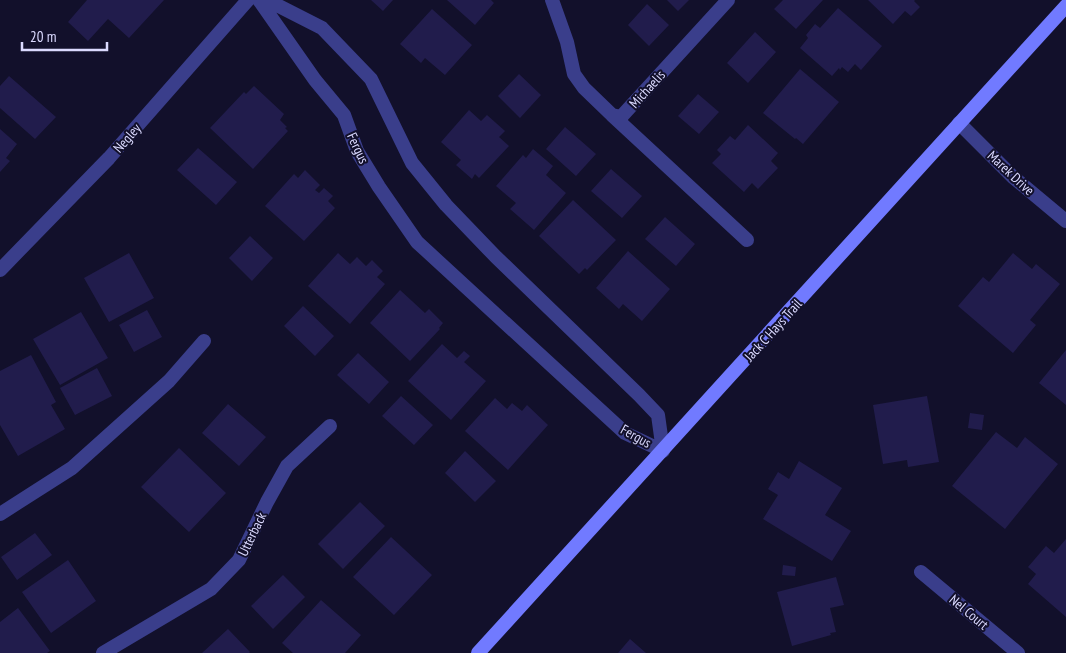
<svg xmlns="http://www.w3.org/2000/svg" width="1066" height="653" viewBox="0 0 1066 653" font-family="'PT Sans Narrow',sans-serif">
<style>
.building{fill:#211c4c}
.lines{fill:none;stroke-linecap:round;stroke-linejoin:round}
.minor{stroke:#3a3e8b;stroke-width:14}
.secondary{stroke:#717aff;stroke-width:14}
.labels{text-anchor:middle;stroke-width:4;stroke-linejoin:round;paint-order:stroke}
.street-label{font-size:14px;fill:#dbdaff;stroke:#12102b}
</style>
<rect width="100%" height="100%" fill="#12102b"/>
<path class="building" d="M87,0h77l-35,38 -21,-19 -20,22 -20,-19z
M371,0h22l-10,11z
M447,0h44l3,3 -19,22z
M667,0h22l-11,11z
M783,0h40l-27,29 -22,-20z
M868,0h47l-1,1 6,6 -9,9 -6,-5 -12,13z
M647,4l22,21 -20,21 -21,-21z
M838,8l44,38 -21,24 -6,-6 -7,8 -6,-5 -2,3 -1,-2 -7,8 -32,-28 8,-10 -2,-3 9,-11 5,4z
M432,9l40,36 -27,30 -20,-17 -4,5 -21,-19z
M755,32l21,20 -28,31 -21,-20z
M800,69l39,33 -36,42 -7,-6 -1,1 -32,-26z
M519,74l22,21 -21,23 -22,-22z
M9,76l47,41 -21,22 -35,-31v-22z
M254,86l30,28 -4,6 7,7 -2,1 3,3 -35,38 -43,-41 34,-36 2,2z
M698,94l21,18 -20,22 -21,-18z
M469,110l12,11 6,-6 18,16 -6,6 10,9 -30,32 -4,-4 -3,5 -16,-14 5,-5 -20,-18z
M748,125l30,28 -7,8 7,7 -20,21 -6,-6 -8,9 -32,-29 9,-9 -4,-4 13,-14 5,4z
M565,127l31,27 -20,22 -30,-27z
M0,129l17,15 -11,14 4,3 -10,11z
M198,148l39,34 -21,23 -39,-35z
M533,149l20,17 -7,9 20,18 -32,37 -24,-21 6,-6 -20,-17 27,-31 3,3z
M611,169l31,27 -20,22 -31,-27z
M305,170l15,15 -5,5 4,3 5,-5 9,8 -5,5 7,7 -31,33 -39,-35 29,-32 4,4z
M573,200l43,40 -29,30 -2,-2 -6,6 -40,-38z
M665,217l30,27 -19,22 -31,-27z
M250,236l23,22 -21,23 -23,-23z
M628,251l42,38 -28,32 -19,-17 -4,5 -23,-21z
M129,253l25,45 -45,24 -25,-44z
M338,253l12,11 7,-7 9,9 6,-6 11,11 -6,6 8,7 -35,40 -42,-38z
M1013,253l19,16 4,-5 24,20 -30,36 6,5 -23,28 -55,-47 25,-29 6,5z
M400,290l25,23 4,-4 14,14 -4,5 1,1 -30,32 -40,-38z
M303,306l31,30 -19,20 -31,-30z
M147,310l15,27 -28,15 -15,-27z
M81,312l27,46 -48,27 -27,-46z
M442,344l15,14 7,-7 6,5 -6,6 22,19 -35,39 -43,-39z
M1066,350v55l-27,-22z
M358,353l31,29 -20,22 -32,-29z
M31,355l25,47 -5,3 14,24 -47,27 -18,-31v-54z
M97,368l15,28 -37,19 -15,-27z
M401,396l32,29 -19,20 -32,-29z
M927,396l12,66 -31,5 -1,-7 -24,4 -10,-59z
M495,398l12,11 5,-6 10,8 5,-6 21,20 -40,45 -43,-39z
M228,404l38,33 -27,29 -37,-33z
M970,413l14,2 -2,15 -14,-2z
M996,432l21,16 8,-11 33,27 -53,65 -53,-43z
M179,448l47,45 -37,39 -48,-45z
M465,451l31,30 -21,21 -30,-29z
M799,461l43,27 -17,27 26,16 -19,30 -69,-42 15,-24 -10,-6 10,-17 11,7z
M360,502l25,24 -42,43 -25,-25z
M35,533l17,22 -35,25 -16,-23z
M391,537l41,38 -38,40 -41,-38z
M1066,539v78l-38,-33 8,-10 -8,-7 18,-21 8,7z
M68,560l28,41 -45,32 -29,-41z
M783,565l13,2 -1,9 -13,-1z
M283,575l22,22 -32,32 -22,-23z
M836,577l8,28 -14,3 6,24 -6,1 1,2 -39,11 -15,-54z
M321,600l40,35 -16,18h-52l-11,-10z
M18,608l32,43 -3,2h-47v-31z
M228,629l22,23 -1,1h-47z
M630,639l16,14h-28z"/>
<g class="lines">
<path class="minor" d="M259,0l56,80 29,35 13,36 22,36 38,55 208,191 38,18
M267,0l55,28 49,51 41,84 34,42 50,52 143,138 19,20 5,36
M552,0l15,42 7,32 10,14 28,27 9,2 107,-117
M612,115l135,125
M959,123l54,54 53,44
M0,270l109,-112 139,-158
M0,514l72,-46 97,-87 35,-40
M921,572l97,81
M103,653l108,-64 28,-29 28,-58 20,-36 43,-40"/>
<path class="secondary" d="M478,653l588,-647"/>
</g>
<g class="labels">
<g class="street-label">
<text transform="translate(647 89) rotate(-48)" y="5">Michaelis</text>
<text transform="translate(127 138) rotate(-49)" y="5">Negley</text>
<text transform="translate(358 148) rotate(65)" y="5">Fergus</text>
<text transform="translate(1011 173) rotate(43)" y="5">Marek Drive</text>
<text transform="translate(773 330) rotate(-48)" y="5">Jack C Hays Trail</text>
<text transform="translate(636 436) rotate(29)" y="5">Fergus</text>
<text transform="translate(252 534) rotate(-64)" y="5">Utterback</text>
<text transform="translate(969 612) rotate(40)" y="5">Nel Court</text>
</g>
</g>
<path d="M22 42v8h85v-8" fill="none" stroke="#dbdaff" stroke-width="2.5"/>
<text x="30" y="42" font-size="15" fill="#dbdaff" stroke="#12102b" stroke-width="4" paint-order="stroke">20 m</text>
</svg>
